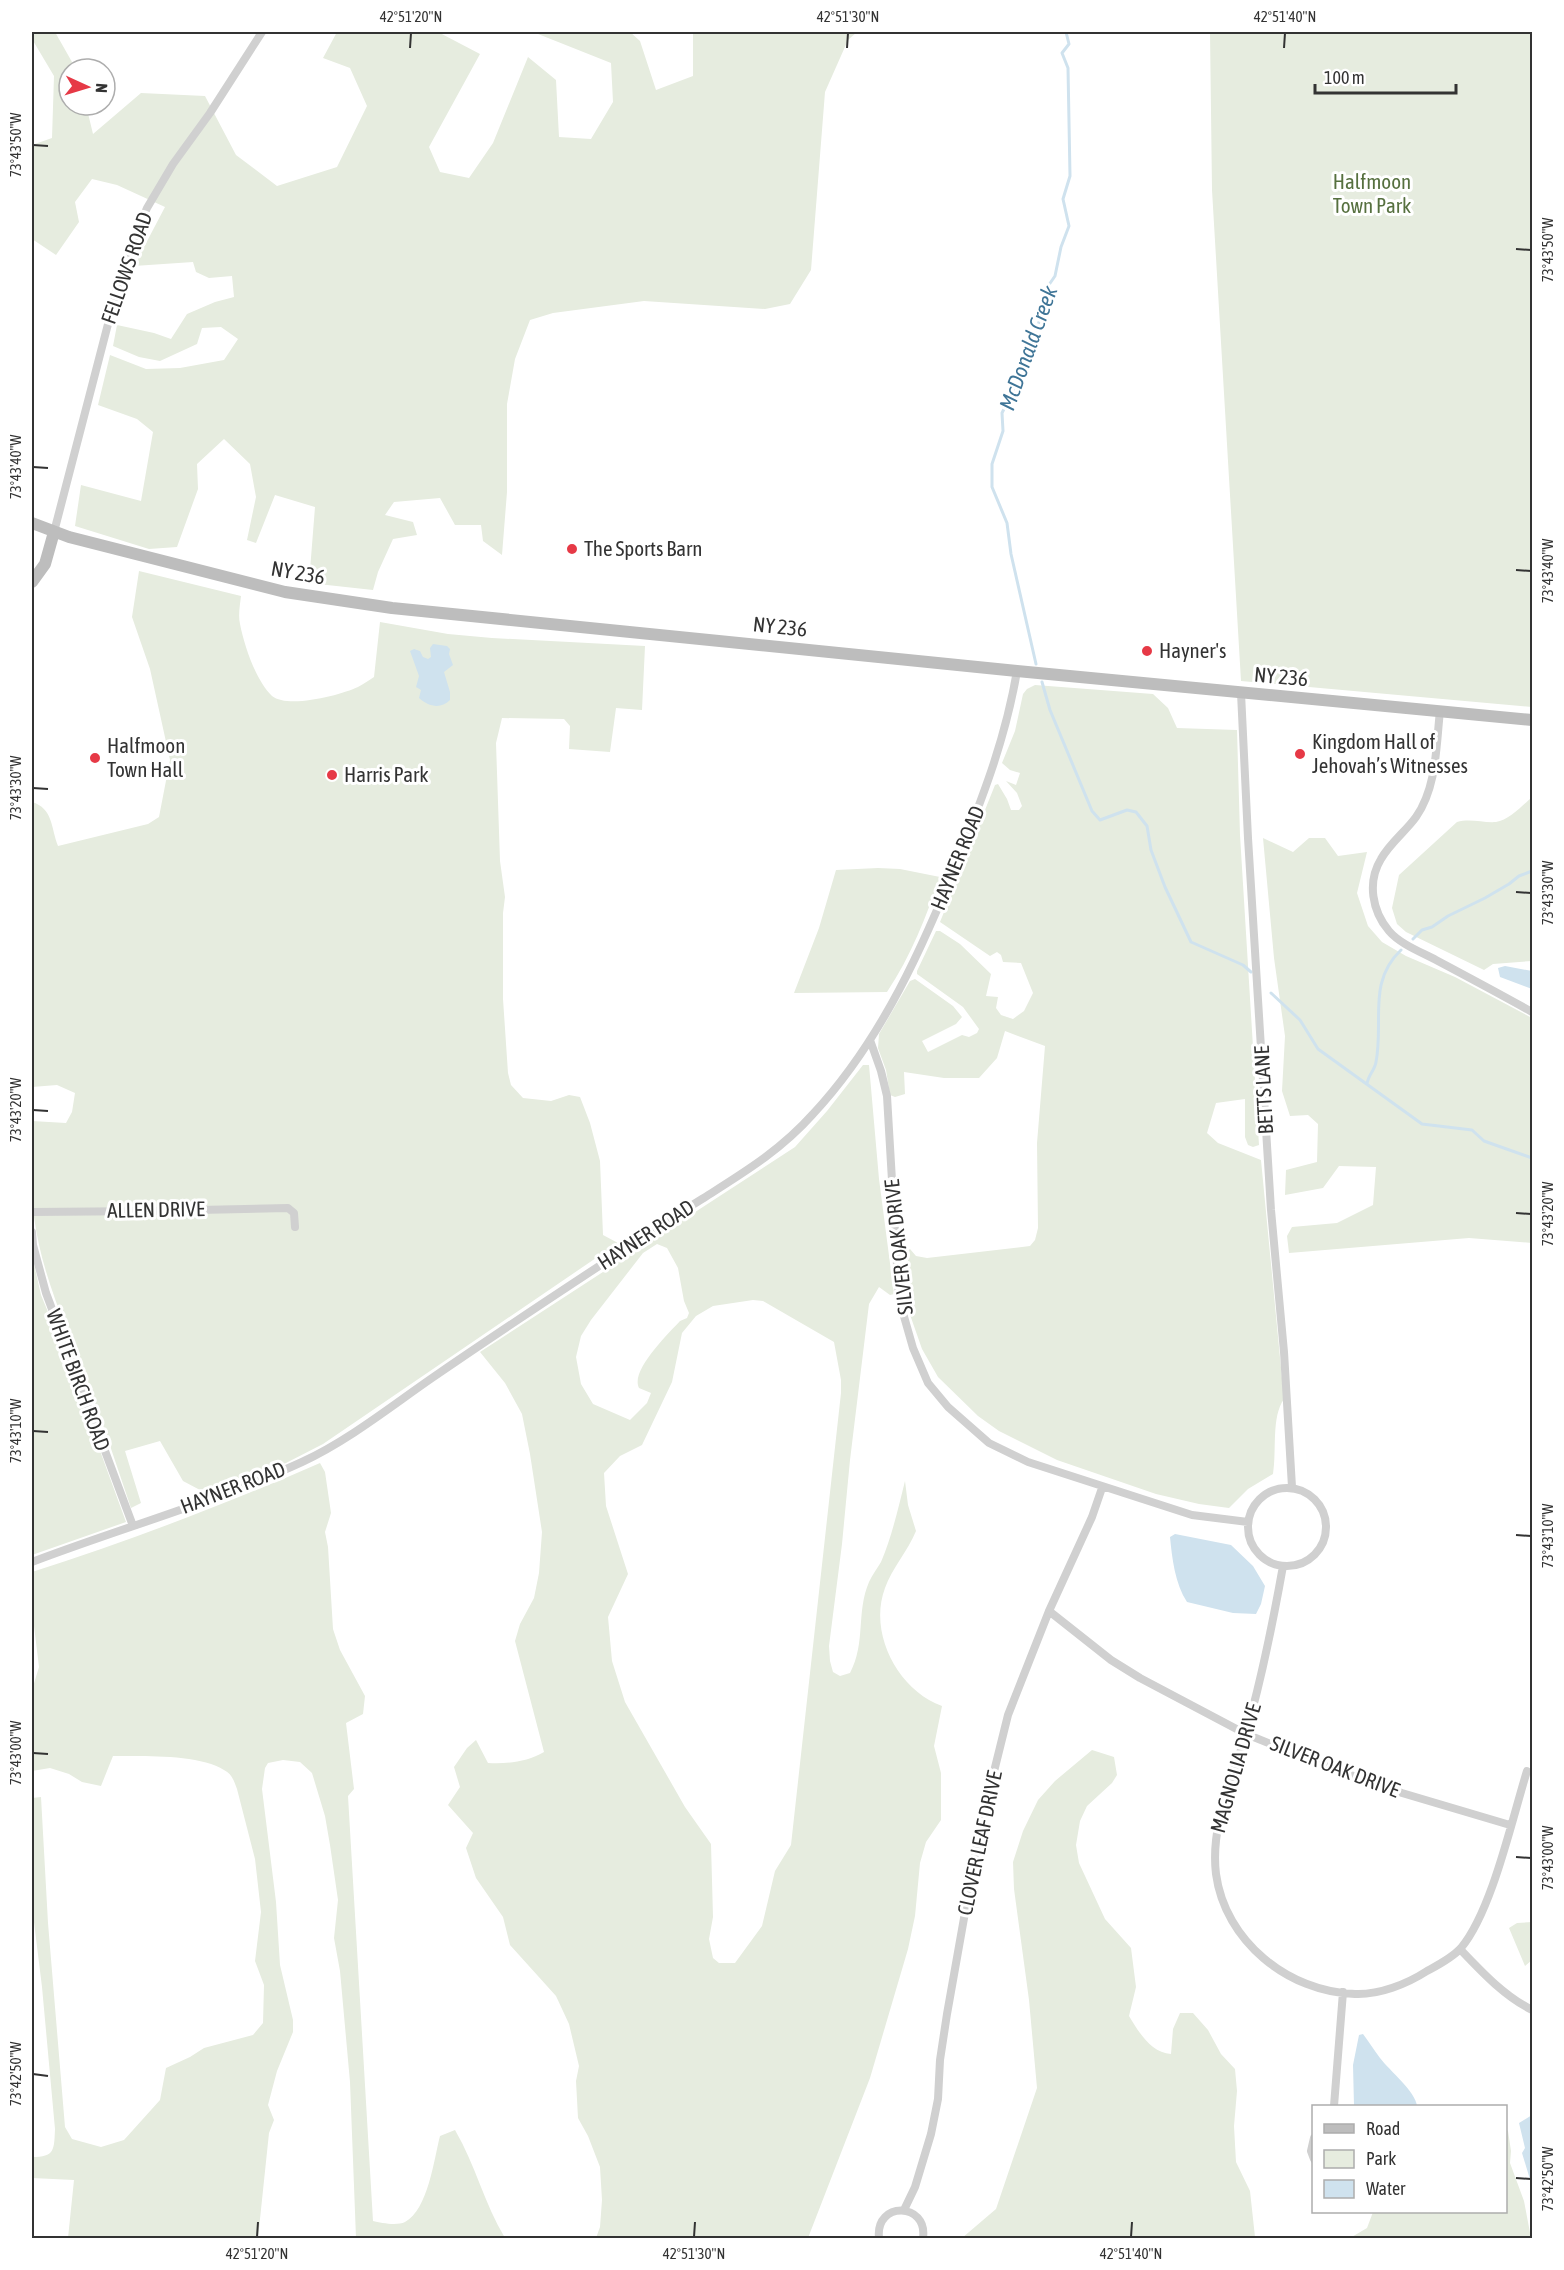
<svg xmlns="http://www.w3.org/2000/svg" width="1564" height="2270" viewBox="0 0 1564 2270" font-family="'Asap Condensed',sans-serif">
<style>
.green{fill:#e6ecdf;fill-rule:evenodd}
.water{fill:#cfe2ee}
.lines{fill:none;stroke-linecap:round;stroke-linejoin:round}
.stream{stroke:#cfe2ee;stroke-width:3}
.street{stroke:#d0d0d0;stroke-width:8}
.secondary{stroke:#bdbdbd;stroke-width:12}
.ticks{fill:none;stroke:#333;stroke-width:2}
.poi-dot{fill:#e63946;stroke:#fff;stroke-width:2}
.labels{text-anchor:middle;stroke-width:6;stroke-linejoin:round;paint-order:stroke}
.park-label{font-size:21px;fill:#56703f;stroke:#fff}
.street-label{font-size:21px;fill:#333;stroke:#fff}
.poi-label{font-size:21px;fill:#333;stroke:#fff;text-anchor:start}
.water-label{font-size:22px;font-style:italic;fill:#3f7597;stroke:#fff}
.neatline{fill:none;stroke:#333;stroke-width:2}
.ticks-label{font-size:15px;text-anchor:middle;fill:#333}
</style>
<rect width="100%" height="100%" fill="#fff"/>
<path class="green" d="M32,32h23l21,37h-7v36h17l7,29 48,-41 64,3 31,59 41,31 60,-19 30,-61 -17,-38 -27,-10 14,-26h101l42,22 -51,93 11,25 29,6 24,-35 35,-86 28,23 3,57 32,2 22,-37 -2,-39 -78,-31h97l10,9 16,49 37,-14v-44h164l-9,8 -23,52 -14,178 -21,34 -25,5 -121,-8 -91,12 -23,7 -15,39 -8,45v88l-5,63 -19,-14 -2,-16h-26l-15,-27 -46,4 -9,13 28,7 4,13 -24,4 -15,33 -5,18 -64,-7 6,-76 -40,-12 -19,48 -9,-3 9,-43 -6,-33 -26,-25 -27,25 1,25 -21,58 -28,2 -74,-23 6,-41 60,16 12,-69 -16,-13 -39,-14 12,-50 36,14 34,-1 44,-8 14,-21 -17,-12 -19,1 -5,16 -37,17 -21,-4 -26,-11 4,-21 37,8 17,6 16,-25 28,-12 19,-5 -2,-21 -23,2 -13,-6 -3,-10 -59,4 31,-59 -48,-22 -25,-6 -17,23 4,20 -23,33 -24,-16v-94l20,-7 2,-62 -22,-37z
M1210,32h322v675l-291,-26 -29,-491z
M139,571l102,25c-1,9 -3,19 -1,28 4,21 16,57 32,72 16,13 69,-1 86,-9 6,-3 11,-7 16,-10l6,-55 68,12 44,4 153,8 -3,64 -26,-2 -6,44 -41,-3 1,-23 -6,-7 -62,-1 -6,25 4,118 5,36 -2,16v86l5,74 3,12 12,13 28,3 18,-6 11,2 10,26 10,38 3,74 15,8 -295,201 -37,19 -86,27 -17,-9 -23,-40 -35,10 16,52 -10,5c-14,-41 -27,-82 -42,-122 -21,-55 -47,-109 -55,-169l-2,-1v-95l34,2 6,-11 3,-19 -18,-8 -25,2v-285c21,6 19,26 26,44l90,-22 11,-7 11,-57 -20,-91 -18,-52z
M1035,685l118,9 15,14 9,20 60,2 3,105 19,310 -6,2 -5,-2 -3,-8v-38l-29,4 -9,30 11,10 43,17 23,239c-13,18 -7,52 -11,75l-25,15 -19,19 -30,-4 -43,-10 -99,-34 -58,-29 -21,-15 -40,-39 -16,-28 -14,-40 1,-35 -2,-23 3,-2 6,7 11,2 103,-12 5,-6 3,-12 -1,-85 8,-97 -40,-15 -8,27 -18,20h-35l-40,-6 1,22 -10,3 -5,-2 -4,-25 -8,-22 1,-14 31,-53 5,-2 38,27 9,11 -6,7 -34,17 6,11 34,-17 7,2 8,-4 2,-4 -16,-22 -46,-33v-3l19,-40h4l20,13 31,30 -5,22 12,1 -2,11 5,7 12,4 11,-8 9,-18 -12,-30 -18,-1 -2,-7 -4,-3 -7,4 -50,-34 55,-137 3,-1 9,15 4,11h8l3,-4 -5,-13 -11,-12 10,4 4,-12 -10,-3 -8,-7 13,-32 8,-37 4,-5z
M1532,797v164l-39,3 -9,6 -78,-38 -9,-8 -5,-16 7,-33 58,-53c13,-4 26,1 39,0 13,-2 27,-17 36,-25z
M1263,838l30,14 16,-14h16l13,18 29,-4 -10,41 11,33 14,16 24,14 49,21 77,41v225l-63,-5 -180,15 -2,-17 5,-9 45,-4 36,-18 3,-38 -37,-1 -16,22 -38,7 1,-25 31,-8 1,-38 -10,-9 -18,1 -8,-25 3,-55 -11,-78z
M878,868l22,1 40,8c-14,40 -29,79 -53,115l-93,1 25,-65 17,-58z
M863,1065h6l10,114 15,115 -4,1 -11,-8 -10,17 -19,156 -8,84 -13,102 1,15 3,11 7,4 10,-3c16,-30 6,-61 19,-91 3,-7 8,-13 12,-20 11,-26 17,-53 24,-81l3,24 8,26c-8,20 -24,37 -31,57 -17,45 13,102 57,118l-8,40 7,27v47l-15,22 -6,21 -5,53 -7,33 -38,129 -62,160h-212l4,-11 2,-27 -2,-33 -12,-31 -10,-18 -2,-37 3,-15 -10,-42 -13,-28 -46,-51 -7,-28 -27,-39 -10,-30 7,-15 -25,-28 12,-18 -6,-20 13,-19 9,-8 12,23c19,1 39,-1 56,-11l-29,-111 5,-17 14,-26 5,-25 3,-41 -12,-78 -8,-40 -17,-31 -25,-31 315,-205 32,-36zM657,1244l10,4 11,20 6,33 5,12 -2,5 -7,3c-12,13 -50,50 -41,67l12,5 -4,10 -17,17 -37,-16 -12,-20 -5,-27 5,-21 10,-16 52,-67zM753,1300l10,1 71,41 7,38v13l-50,452 -16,26 -13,55 -27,37h-16l-6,-5 -4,-19 4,-22 -2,-73 -26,-37 -60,-105 -13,-41 -4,-44 20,-43 -22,-68 -2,-33 16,-17 22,-11 30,-63 10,-49 14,-17 17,-10z
M32,1255l9,40 19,46 66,181 -94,33z
M320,1463l5,9 6,41 -6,19 3,15 5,82 7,21 25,46 -2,18 -17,9 8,66 -6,7 25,425c8,2 24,5 32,1 23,-12 29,-63 35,-86l15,-6c21,36 29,73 50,108h-149l-6,-156 -10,-111 -6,-33 4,-38 -8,-55 -5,-29 -13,-43 -12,-11 -17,-2 -15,3 -3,5 -3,21 14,113 4,63 13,55v12l-16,39 -9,34 6,15 -5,13 -11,105h-190l6,-58 -42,-2v-21c23,0 22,-7 23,-28l-13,-142 -10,-81v-108l9,-1 7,126 17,204 7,12 29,8 23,-7 36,-40 6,-32 24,-11 14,-9 49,-13 10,-12 1,-38 -9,-24 6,-49 -6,-53 -18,-70c-3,-8 -5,-15 -13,-19 -24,-16 -82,-14 -111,-14l-12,30 -19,-4 -13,-8 -19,-6 -18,3v-81l7,-23 -5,-41 -2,-4v-50c97,-31 194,-68 288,-109z
M1092,1750l22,7 3,18 -5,8 -25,23 -7,15 -4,24 3,18 26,56 26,29 5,39 -7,29c9,15 22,37 42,38l2,-25 7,-16h13l15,17 13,24 14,15 2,22 -3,35 2,36 14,29 5,46 14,1h-307l34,-29 41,-121 -8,-88 -15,-111 -1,-27 10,-31 15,-31 17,-19z
M1532,1922v38l-7,6 -16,-38 8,-5z
M1506,2129l2,2 3,20 -1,12 14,38 7,37h-181l17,-10 6,-16h133z"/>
<path class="water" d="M433,644l14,2 3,3 -1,5 4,11 -9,7 6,20v8c-10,10 -22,6 -31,-2l2,-8 -5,-3 3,-11 -9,-25 4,-2 6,2 3,6 5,2 3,-2 -1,-9z
M1505,966l27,5v18l-32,-12 -2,-9z
M1175,1534l56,11 22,21 12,20 -4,18 -5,10 -23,-1 -46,-11c-12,-18 -15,-44 -17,-65z
M1363,2034c6,8 11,16 17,24 9,12 36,34 37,48h-63l-1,-41 6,-30z
M1532,2115v71l-10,-33 3,-5 -6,-25z"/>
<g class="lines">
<path class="stream" d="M1036,664l-25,-110 -4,-31 -15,-36v-23l11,-33 -1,-18 17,-35 25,-70v-16l11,-16 6,-29 8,-21 -6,-27 7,-23 -2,-108 -6,-15 7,-9 -3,-12
M1042,682l8,28 42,101 8,9 27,-10 9,2 11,14 4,24 14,37 26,55 52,23 8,7
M1413,939l9,-9 10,-3 16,-11 37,-18 24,-14 10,-8 13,-5
M1271,993l29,27 18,29 104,75 50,6 12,11 48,17
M1367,1084c1,-9 8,-14 9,-22 8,-40 -9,-80 25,-112"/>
<path class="street" d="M54,532l67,-258 11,-31 15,-35 26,-44 37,-51 52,-81
M1241,693l7,145 23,372 13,142 8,135
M1440,711c-4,35 -3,76 -24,106 -10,14 -26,26 -35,42 -14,23 -9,52 8,72 11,13 32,21 47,29 32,17 64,34 96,52
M870,1040l11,31 6,25 12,203 14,49 15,35 20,24 41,36 39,19 164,53 56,7
M32,1212l121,-1 135,-3 6,5 1,14
M32,1232l1,13 13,48 87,233
M1248 1527a39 39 0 1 1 78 0a39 39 0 1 1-78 0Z
M32,1562c89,-34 183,-60 270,-100 47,-22 88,-55 130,-84 64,-44 129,-87 193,-129 25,-17 51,-34 77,-50 41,-26 78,-48 111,-85 69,-74 111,-169 148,-262 24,-61 45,-116 56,-181
M1283,1566c-10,56 -21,112 -37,167 -13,47 -36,91 -30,141 9,67 72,118 139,120 24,1 52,-10 72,-23 11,-6 25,-13 34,-23 31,-37 51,-129 66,-177
M1049,1611l62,49 29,18 106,56 82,33 74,26 108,32
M1460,1949c22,23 43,46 72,61
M1334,2106l9,-114
M1314,2138l-3,13 3,8
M904,2210l11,-23 16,-53 7,-35 2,-39 7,-46 33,-186 28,-113 41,-104 43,-94 10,-29
M879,2238c-4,-37 49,-36 44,0"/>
<path class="secondary" d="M32,523l37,14 216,55 107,16 625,63 515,49
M32,582l13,-18 9,-32"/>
</g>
<path class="ticks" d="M410,48l1,-15M847,48l1,-15M1284,48l1,-15M33,145l15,1M1516,249l15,1M33,467l15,1M1516,570l15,1M33,788l15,1M1516,892l15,1M33,1110l15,1M1516,1213l15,1M33,1431l15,1M1516,1535l15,1M33,1753l15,1M1516,1857l15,1M33,2074l15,2M1516,2178l15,1M257,2237l1,-15M694,2237l1,-15M1131,2237l1,-15"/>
<g class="poi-dot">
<circle cx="572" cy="549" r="6"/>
<circle cx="1147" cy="651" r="6"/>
<circle cx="1300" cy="754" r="6"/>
<circle cx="95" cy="758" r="6"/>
<circle cx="332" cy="775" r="6"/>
</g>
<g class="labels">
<g class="park-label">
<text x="1372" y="189">Halfmoon<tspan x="1372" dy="24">Town Park</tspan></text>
</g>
<g class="street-label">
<text transform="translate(127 268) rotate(-71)" y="7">FELLOWS ROAD</text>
<text transform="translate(298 573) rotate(10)" y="7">NY 236</text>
<text transform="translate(780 627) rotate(6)" y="7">NY 236</text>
<text transform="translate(1281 677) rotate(5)" y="7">NY 236</text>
<text transform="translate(958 858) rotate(-68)" y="7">HAYNER ROAD</text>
<text transform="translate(1264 1090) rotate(-93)" y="7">BETTS LANE</text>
<text transform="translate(156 1210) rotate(-1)" y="7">ALLEN DRIVE</text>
<text transform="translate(646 1235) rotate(-33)" y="7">HAYNER ROAD</text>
<text transform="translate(899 1247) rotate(-96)" y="7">SILVER OAK DRIVE</text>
<text transform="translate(78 1380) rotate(70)" y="7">WHITE BIRCH ROAD</text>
<text transform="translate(233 1488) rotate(-21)" y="7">HAYNER ROAD</text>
<text transform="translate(1335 1767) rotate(21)" y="7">SILVER OAK DRIVE</text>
<text transform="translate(1236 1768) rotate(-74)" y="7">MAGNOLIA DRIVE</text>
<text transform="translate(980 1843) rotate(-78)" y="7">CLOVER LEAF DRIVE</text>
</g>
<g class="poi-label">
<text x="584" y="556">The Sports Barn</text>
<text x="1159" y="658">Hayner's</text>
<text x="1312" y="749">Kingdom Hall of<tspan x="1312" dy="24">Jehovah’s Witnesses</tspan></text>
<text x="107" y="753">Halfmoon<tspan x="107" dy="24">Town Hall</tspan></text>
<text x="344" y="782">Harris Park</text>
</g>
<g class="water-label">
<text transform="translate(1028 348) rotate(-70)" y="8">McDonald Creek</text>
</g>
</g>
<rect width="1564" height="2270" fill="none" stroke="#ffffff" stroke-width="66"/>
<rect x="1312" y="2105" width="195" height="108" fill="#ffffff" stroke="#adadad" stroke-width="1.5"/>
<rect x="1324" y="2124" width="30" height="9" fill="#bdbdbd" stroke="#adadad" stroke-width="1.5"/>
<text x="1366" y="2135" font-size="18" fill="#333333">Road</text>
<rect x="1324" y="2150" width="30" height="18" fill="#e6ecdf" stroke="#adadad" stroke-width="1.5"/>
<text x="1366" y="2165" font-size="18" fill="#333333">Park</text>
<rect x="1324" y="2180" width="30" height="18" fill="#cfe2ee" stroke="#adadad" stroke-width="1.5"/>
<text x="1366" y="2195" font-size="18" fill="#333333">Water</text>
<g transform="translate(87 87) rotate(94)"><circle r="28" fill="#ffffff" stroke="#adadad" stroke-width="1.5"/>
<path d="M0-4.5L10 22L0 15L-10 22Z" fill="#e63946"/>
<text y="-9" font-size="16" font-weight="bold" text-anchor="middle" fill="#333333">N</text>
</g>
<path d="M1315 84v9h141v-9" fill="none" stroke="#333333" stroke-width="3"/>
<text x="1324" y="84" font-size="18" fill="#333333" stroke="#ffffff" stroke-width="4.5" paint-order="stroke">100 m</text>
<rect x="33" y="33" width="1498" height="2204" class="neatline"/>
<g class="ticks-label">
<text x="411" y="22">42°51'20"N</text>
<text x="848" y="22">42°51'30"N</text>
<text x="1285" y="22">42°51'40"N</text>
<text transform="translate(16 145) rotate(-90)" y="5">73°43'50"W</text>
<text transform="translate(1548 250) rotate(-90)" y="5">73°43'50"W</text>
<text transform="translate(16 467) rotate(-90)" y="5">73°43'40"W</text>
<text transform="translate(1548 571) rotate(-90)" y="5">73°43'40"W</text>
<text transform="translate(16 788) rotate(-90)" y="5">73°43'30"W</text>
<text transform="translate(1548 893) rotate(-90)" y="5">73°43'30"W</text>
<text transform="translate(16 1110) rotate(-90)" y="5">73°43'20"W</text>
<text transform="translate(1548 1214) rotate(-90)" y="5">73°43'20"W</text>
<text transform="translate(16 1431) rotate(-90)" y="5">73°43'10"W</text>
<text transform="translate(1548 1536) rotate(-90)" y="5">73°43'10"W</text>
<text transform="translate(16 1753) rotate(-90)" y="5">73°43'00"W</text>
<text transform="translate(1548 1858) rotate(-90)" y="5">73°43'00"W</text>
<text transform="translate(16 2074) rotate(-90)" y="5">73°42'50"W</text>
<text transform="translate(1548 2179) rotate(-90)" y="5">73°42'50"W</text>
<text x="257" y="2259">42°51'20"N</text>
<text x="694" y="2259">42°51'30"N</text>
<text x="1131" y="2259">42°51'40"N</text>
</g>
</svg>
